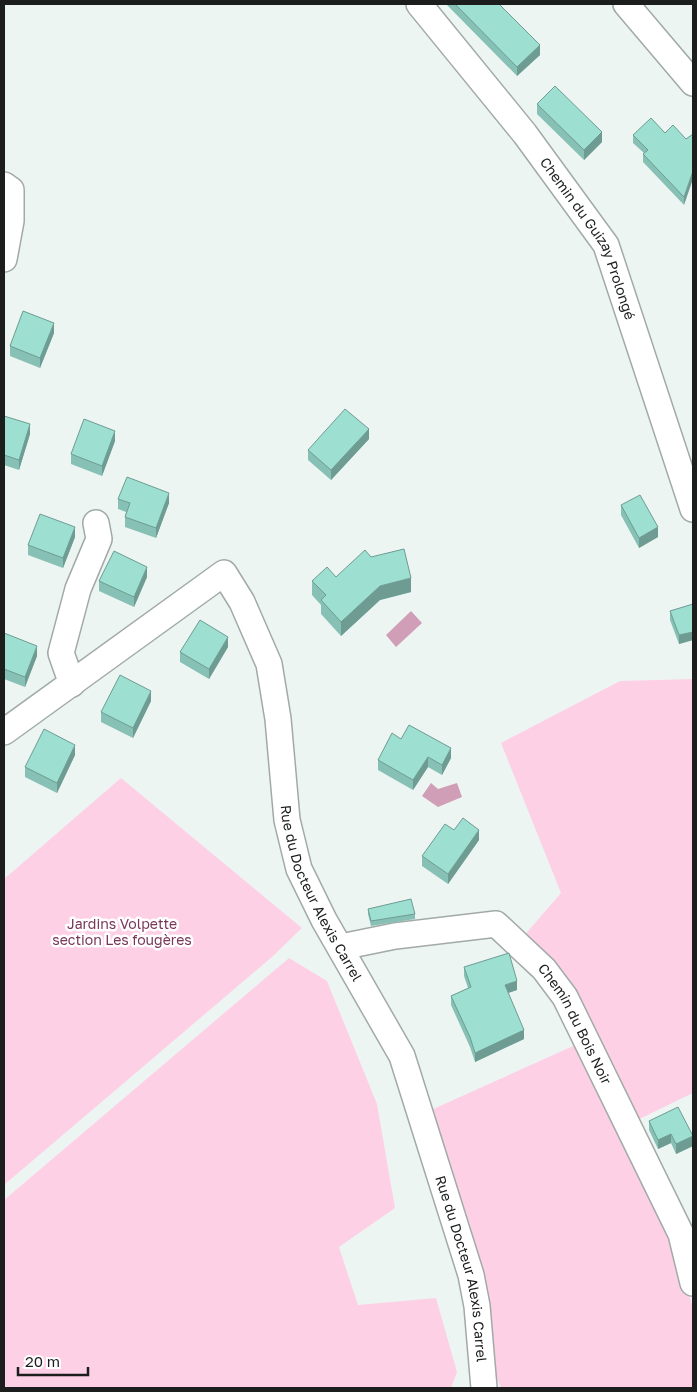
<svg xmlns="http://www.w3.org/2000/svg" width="697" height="1392" viewBox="0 0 697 1392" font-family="'Golos Text',sans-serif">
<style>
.green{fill:#fed0e5}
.water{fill:#d19eb7}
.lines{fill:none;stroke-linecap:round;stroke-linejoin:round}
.minor-casing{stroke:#a2aaa8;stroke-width:28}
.minor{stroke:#fff;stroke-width:25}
.wall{fill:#87c0b4}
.shaded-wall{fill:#6e9c92}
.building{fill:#9ddfd1;stroke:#6e9c92}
.labels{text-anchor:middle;stroke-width:5;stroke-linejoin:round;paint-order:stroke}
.street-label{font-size:14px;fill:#1c1e1e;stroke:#fff}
.park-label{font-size:14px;fill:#773759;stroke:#fff}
</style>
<rect width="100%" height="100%" fill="#edf5f3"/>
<path class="green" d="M693,679v414l-62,30 -109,-185 39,-45 -60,-150 119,-62z
M121,778l181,150 -30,29 -268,228v-306z
M289,958l38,23 50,123 18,104 -56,39 19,58 78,-7 21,74 -6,16h-447v-188z
M582,1042l97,212 14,55v79h-192l-5,-12 -5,-49 -7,-42 -14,-60 -39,-115z"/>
<path class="water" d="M411,611l11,12 -26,24 -10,-12z
M431,783l7,6 19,-6 5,14 -24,10 -16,-11z"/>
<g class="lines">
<g class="minor-casing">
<g id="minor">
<path id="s1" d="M419,4l106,130 81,111 87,264"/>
<path d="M626,4l67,79"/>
<path d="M4,185l7,5v31l-7,38"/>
<path d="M72,684l-11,-31 17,-64 21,-50 -3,-16"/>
<path id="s2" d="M4,732l220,-159 18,29 27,62 9,55 9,101 12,49 25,51 78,136 69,219 6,31 7,82"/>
<path id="s3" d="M341,947l54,-11 101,-12 48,45 21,28 116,237 12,49"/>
</g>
</g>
<use href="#minor" class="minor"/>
</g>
<path class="wall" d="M446,4h53l41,51 -23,21z
M537,104l65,38 -18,18 -47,-46z
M633,135l53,4 -2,66 -41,-43v-8l1,-1 -11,-10z
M54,333l-14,35 -30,-12v-10z
M4,416l26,18 -11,36 -15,-5z
M369,439l-38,41 -23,-20v-10z
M115,441l-13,35 -31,-12v-10z
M118,499l51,4 -13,35 -31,-11v-10l1,-5 -8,-3z
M621,505l37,32 -19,11 -18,-33z
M75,537l-12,31 -35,-13v-10z
M371,557l40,35 -31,8 -39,36 -20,-22v-9l-9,-10v-14l24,-4z
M147,577l-13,30 -35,-16v-10z
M693,604v36l-14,4 -9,-24v-9z
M4,633l33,23 -12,31 -21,-8z
M228,647l-19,32 -29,-17v-10z
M151,701l-18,37 -32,-16v-10z
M401,739l50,19 -9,17 -14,-8 -15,23 -35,-20v-10z
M75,755l-18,38 -32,-16v-10z
M454,830l25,10 -31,44 -26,-18v-10z
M368,909l47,5v5l-44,7 -3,-12z
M464,967l53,23 -9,3 16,46 -49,23 -5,-15 -19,-42v-9l17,-8 -4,-12z
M649,1121l44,25 -17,8 -5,-11 -13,6 -9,-19z"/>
<path class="shaded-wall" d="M540,45v10l-23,21v-9z
M602,132v10l-18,18v-10z
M693,171v8l-9,26v-8z
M54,323v10l-14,35v-10z
M30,424v10l-11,36v-10z
M369,429v10l-38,41v-10z
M115,431v10l-13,35v-10z
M169,493v10l-13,35v-10z
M75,527v10l-12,31v-10z
M658,527v10l-19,11v-10z
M147,567v10l-13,30v-10z
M411,578v14l-31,8 -39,36v-14l39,-36z
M693,632v8l-14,4v-9z
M228,637v10l-19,32v-10z
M37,646v10l-12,31v-10z
M151,691v10l-18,37v-10z
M75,745v10l-18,38v-10z
M451,748v10l-9,17v-10z
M428,757v10l-15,23v-10z
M479,830v10l-31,44v-10z
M517,981v9l-12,4v-9z
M524,1030v9l-49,23v-9z
M671,1134v9l-13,6v-9z
M693,1136v10l-17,8v-10z"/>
<path class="building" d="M455,4h44l41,41 -23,22z
M555,86l47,46 -18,18 -47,-46z
M651,118l14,15 8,-8 13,14 7,-5v37l-9,26 -41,-43 5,-4 -15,-15z
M23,311l31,12 -14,35 -30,-12z
M345,409l24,20 -38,41 -23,-20z
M4,416l26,8 -11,36 -15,-5z
M84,419l31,12 -13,35 -31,-12z
M127,477l42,16 -13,35 -31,-11 5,-14 -12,-4z
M640,495l18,32 -19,11 -18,-33z
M40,514l35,13 -12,31 -35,-13z
M404,549l7,29 -31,8 -39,36 -20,-22 5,-5 -14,-14 15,-14 9,10 29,-27 6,7z
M114,551l33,16 -13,30 -35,-16z
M693,604v28l-14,3 -9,-24z
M200,620l28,17 -19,32 -29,-17z
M4,633l33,13 -12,31 -21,-8z
M120,675l31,16 -18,37 -32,-16z
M409,725l42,23 -9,17 -14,-8 -15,23 -35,-20 14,-27 9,6z
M44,729l31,16 -18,38 -32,-16z
M463,818l16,12 -31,44 -26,-18 23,-32 9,6z
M411,899l4,15 -44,7 -3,-12z
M509,953l8,28 -12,4 19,45 -49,23 -5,-16 -19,-41 20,-9 -7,-20z
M678,1107l15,29 -17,8 -5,-10 -13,6 -9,-19z"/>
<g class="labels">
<g class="street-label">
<text dy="5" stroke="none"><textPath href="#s1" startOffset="291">Chemin du Guizay Prolongé</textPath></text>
<text dy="5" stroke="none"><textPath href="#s2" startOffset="611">Rue du Docteur Alexis Carrel</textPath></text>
<text dy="5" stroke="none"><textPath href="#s3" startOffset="286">Chemin du Bois Noir</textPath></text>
<text dy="5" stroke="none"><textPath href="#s2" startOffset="1016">Rue du Docteur Alexis Carrel</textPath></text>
</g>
<g class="park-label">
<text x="122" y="929">Jardins Volpette<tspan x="122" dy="16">section Les fougères</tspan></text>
</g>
</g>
<rect width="697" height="1392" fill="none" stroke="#1c1e1e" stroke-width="10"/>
<path d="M18 1367v8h70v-8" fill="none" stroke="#1c1e1e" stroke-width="2.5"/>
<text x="25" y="1367" font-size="15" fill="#1c1e1e" stroke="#ffffff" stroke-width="4" paint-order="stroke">20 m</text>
</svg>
